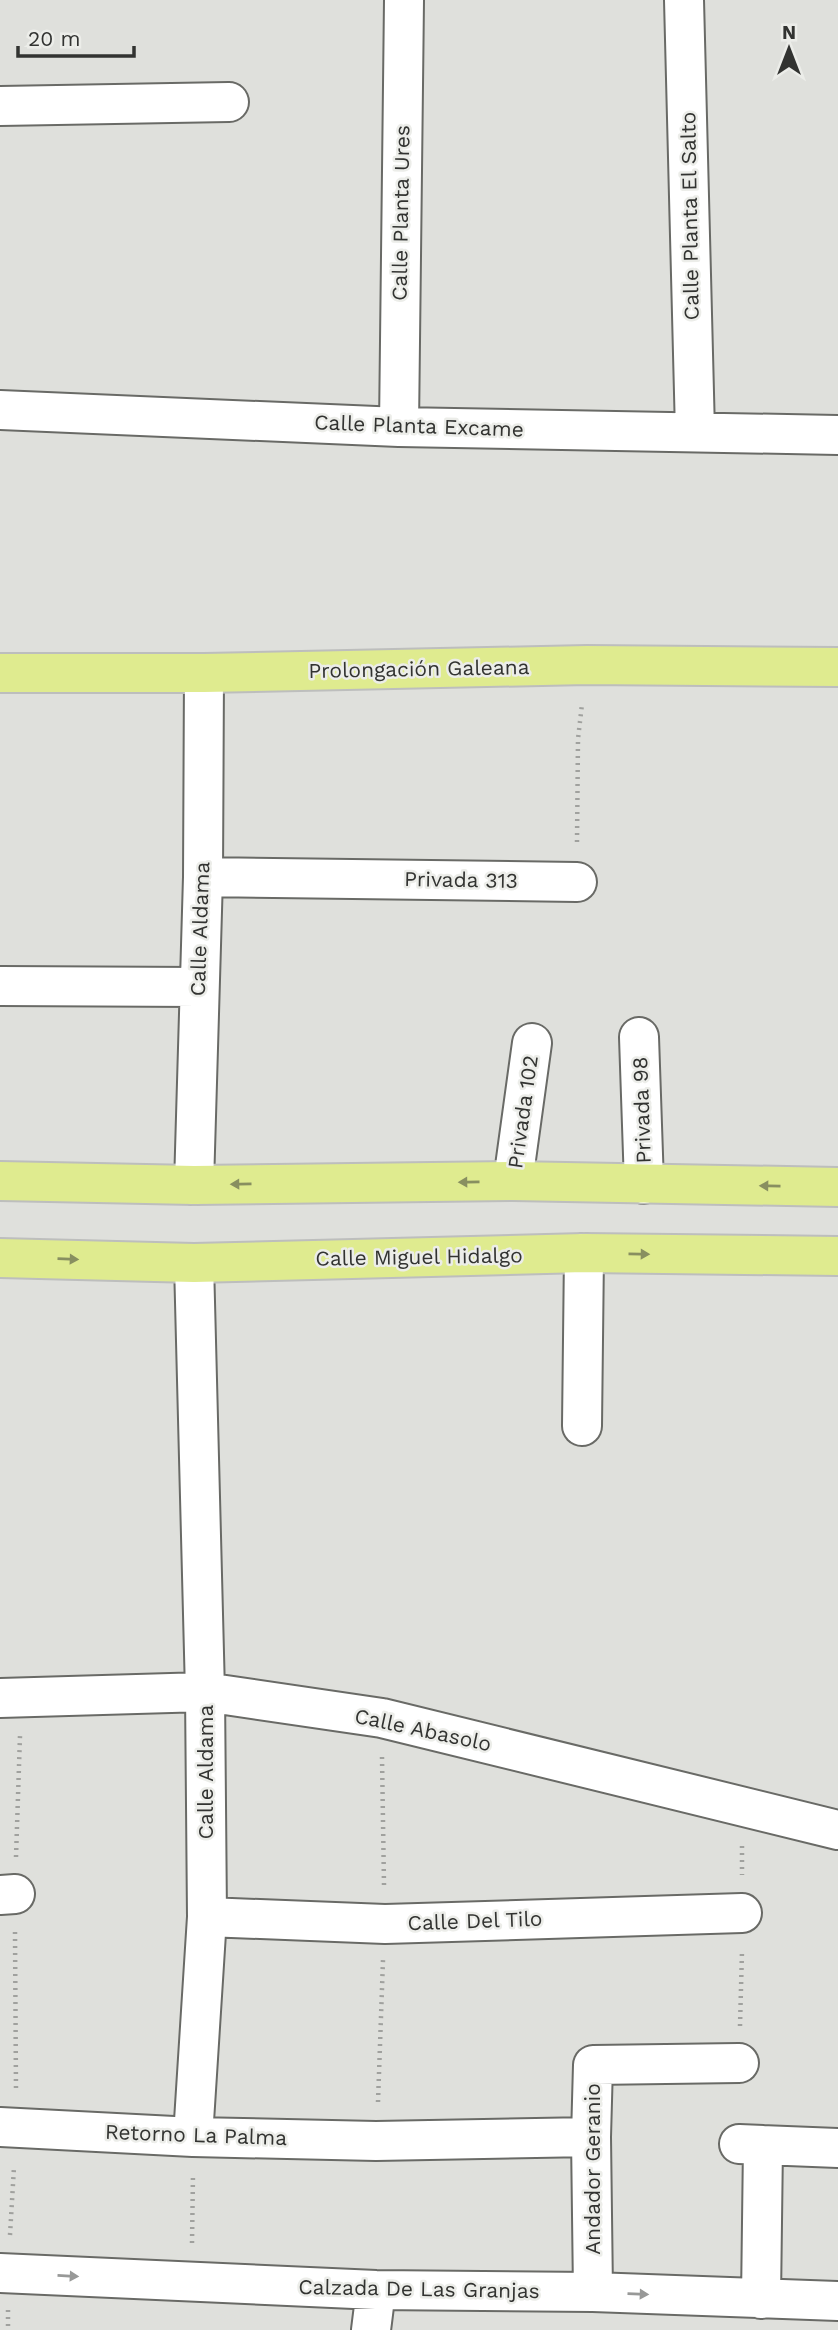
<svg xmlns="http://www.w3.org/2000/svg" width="838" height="2330" viewBox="0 0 838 2330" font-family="'Work Sans',sans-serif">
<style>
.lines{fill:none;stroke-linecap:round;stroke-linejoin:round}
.minor-casing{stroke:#696a66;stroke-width:42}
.major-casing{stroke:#bdbebd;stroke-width:42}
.path{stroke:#a0a19e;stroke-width:4.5;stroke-dasharray:2 5;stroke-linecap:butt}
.minor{stroke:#fff;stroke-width:38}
.major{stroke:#dfeb8f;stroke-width:38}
.oneway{fill:#888f60}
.oneway2{fill:#989998}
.labels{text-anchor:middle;stroke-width:5;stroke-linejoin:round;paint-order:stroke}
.street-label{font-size:21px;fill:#323331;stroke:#ecede9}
</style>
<rect width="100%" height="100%" fill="#dfe0dc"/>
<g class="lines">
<g class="minor-casing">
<path id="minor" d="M684,0l11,432
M0,106l229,-4
M0,410l399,17 439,8
M399,427l5,-427
M203,877l374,5
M0,986l198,1
M639,1037l5,147
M513,1181l19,-138
M194,1185l9,-308 1,-204
M582,1426l2,-173
M0,1698l205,-6 177,26 456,112
M0,1895l15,-1
M207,1917l178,7 357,-11
M0,2127l193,10 183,4 215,-4
M193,2137l14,-220 -2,-225 -11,-429
M739,2144l99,4
M0,2273l376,17 217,2 245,9
M593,2292l-2,-155 2,-72 146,-2
M761,2299l2,-154
M371,2330l5,-40"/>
</g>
<g class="major-casing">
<path id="major" d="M0,673h204l383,-8 251,2
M0,1181l194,4 319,-4 325,6
M0,1258l194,5 390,-10 254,3"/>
</g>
<path class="path" d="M577,842l1,-103 4,-35
M382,1757l2,128
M742,1846v29
M16,1857l4,-121
M15,1932l1,159
M740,2026l2,-75
M378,2102l5,-142
M10,2235l4,-68
M192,2243l1,-69
M8,2310v20"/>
<use href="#minor" class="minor"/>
<use href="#major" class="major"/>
</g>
<defs><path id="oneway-solid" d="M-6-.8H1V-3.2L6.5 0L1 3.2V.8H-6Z" transform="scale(1.75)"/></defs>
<g class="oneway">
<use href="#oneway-solid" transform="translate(469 1182) rotate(179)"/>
<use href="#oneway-solid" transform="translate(241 1184) rotate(179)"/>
<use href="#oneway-solid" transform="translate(770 1186) rotate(-179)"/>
<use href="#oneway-solid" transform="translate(639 1254) rotate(1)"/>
<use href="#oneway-solid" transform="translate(68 1259) rotate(2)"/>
</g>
<g class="oneway2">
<use href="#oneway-solid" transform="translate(68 2276) rotate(3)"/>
<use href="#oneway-solid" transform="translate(638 2294) rotate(2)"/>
</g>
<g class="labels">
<g class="street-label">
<text transform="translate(401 213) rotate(-89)" y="7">Calle Planta Ures</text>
<text transform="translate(690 216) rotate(-91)" y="7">Calle Planta El Salto</text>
<text transform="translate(419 426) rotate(2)" y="7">Calle Planta Excame</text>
<text transform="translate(419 669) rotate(-1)" y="7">Prolongación Galeana</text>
<text transform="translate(461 880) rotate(1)" y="7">Privada 313</text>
<text transform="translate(200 929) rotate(-88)" y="7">Calle Aldama</text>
<text transform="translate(642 1110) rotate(-92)" y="7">Privada 98</text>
<text transform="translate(523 1112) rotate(-82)" y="7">Privada 102</text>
<text transform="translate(419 1257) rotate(-1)" y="7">Calle Miguel Hidalgo</text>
<text transform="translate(423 1730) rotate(12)" y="7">Calle Abasolo</text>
<text transform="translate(206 1772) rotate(-90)" y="7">Calle Aldama</text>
<text transform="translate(475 1921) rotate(-2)" y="7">Calle Del Tilo</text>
<text transform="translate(196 2135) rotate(2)" y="7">Retorno La Palma</text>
<text transform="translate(593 2169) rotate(-90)" y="7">Andador Geranio</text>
<text transform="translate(419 2289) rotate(1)" y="7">Calzada De Las Granjas</text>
</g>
</g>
<g transform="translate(789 49)" stroke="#ecede9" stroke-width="5" paint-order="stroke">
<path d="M0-5L12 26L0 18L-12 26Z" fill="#323331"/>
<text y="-10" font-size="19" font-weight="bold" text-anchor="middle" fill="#323331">N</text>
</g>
<path d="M18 46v10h116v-10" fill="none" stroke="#323331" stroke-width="3.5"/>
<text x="28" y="46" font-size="21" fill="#323331" stroke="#ecede9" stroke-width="5" paint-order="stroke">20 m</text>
</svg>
